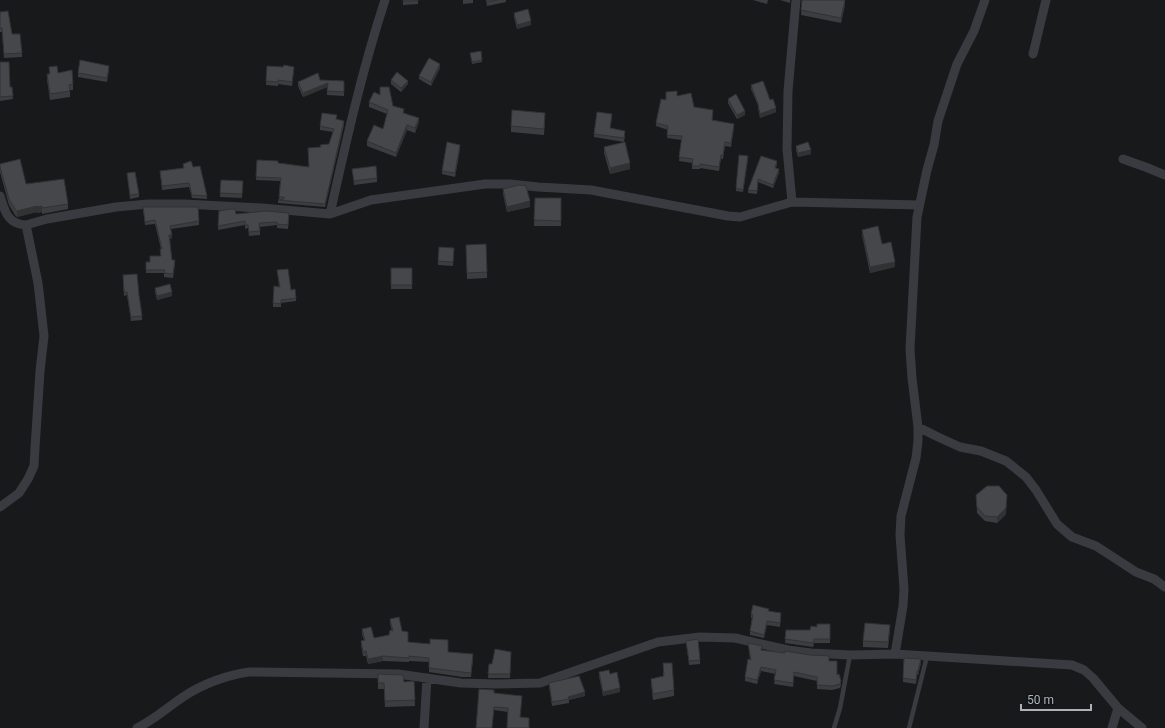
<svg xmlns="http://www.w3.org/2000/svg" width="1165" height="728" viewBox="0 0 1165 728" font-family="Roboto,sans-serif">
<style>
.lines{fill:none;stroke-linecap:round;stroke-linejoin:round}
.lane{stroke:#3a3b40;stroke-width:4.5}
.street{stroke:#3a3b40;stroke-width:9}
.wall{fill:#3b3d40}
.shaded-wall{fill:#303234}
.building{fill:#45474b;stroke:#303234}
</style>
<rect width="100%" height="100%" fill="#18191b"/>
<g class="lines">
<path class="lane" d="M834,728l6,-20 10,-53
M909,728l18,-72"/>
<path class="street" d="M1033,54l13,-54
M1123,159l25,9 17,7
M0,196c5,15 7,28 26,29
M792,202l-5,-53 1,-58 8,-91
M330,214c16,-72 32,-144 55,-214
M918,427l20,10 22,10 21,4 25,10 20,16 10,13 21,34 15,13 24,9 40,26 18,7 11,8
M0,507l19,-14 9,-14 6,-13 1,-18 5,-77 4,-35 -6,-53 -12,-58 21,-6 69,-12 32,-3h36l78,4 68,6 41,-14 114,-16h25l28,3 53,3 137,26 12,1 52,-15 127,3
M895,654l8,-48 1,-17 -4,-54 1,-19 15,-58 2,-17v-14l-6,-49 -2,-29 7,-132 10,-47 7,-25 4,-24 19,-57 17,-33 11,-31
M137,728c17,-8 31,-21 46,-31 19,-13 44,-22 66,-25l149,2 63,9 34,1 45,-1 118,-41 42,-5 35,1 53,12 23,3 39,2 45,-1 32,2 145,9 12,5 9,8 25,30 24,20
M424,728l3,-50
M1112,728l6,-20"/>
</g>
<path class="wall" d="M403,0h15v4l-15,1z
M463,0h10v3l-10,1z
M486,0h20v2l-19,4z
M753,0h15l-1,4z
M780,0h10v3z
M802,0h43v5l-4,18 -40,-8z
M0,12l22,41v4l-18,1 -2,-26h-2z
M514,13l17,12 -14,4 -3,-12z
M470,53l12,7v2l-10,2z
M0,62l10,25h2l1,12 -13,2z
M267,66l27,5 -2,15 -14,-2v2l-12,-1z
M49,67l9,6 15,11v6h-3v7l-20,3 -3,-20v-6h2z
M440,68l-9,18 -12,-7v-3z
M109,70l-2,12 -29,-5v-4z
M320,80l24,1v15l-17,-1v-8l-24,10 -5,-11v-4z
M391,80l17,4 -7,8 -10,-8z
M751,85l19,15 6,12 -16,6 -2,-10v-3l-7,-16z
M677,96l17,11 19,6 -1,8 22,7 -3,19 -6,-1 -2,13h-2l-2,12 -19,-3v1h-8v-6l-13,-2 3,-21 -15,-2 1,-8 -12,-4v-3l10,-23z
M728,99l17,16 -8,4 -9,-16z
M369,102l24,4 26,16 -4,11 -8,-3 -11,27 -29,-11v-5l16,-12 4,-15 -18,-7z
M612,117l-2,11 15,7 -1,7 -30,-5v-3z
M337,119l7,6 -19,82 -47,-4v-3h1l1,-19 -24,-1 1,-20 52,7 11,-20 9,-3 4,-12 -13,-2v-4z
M545,119l-1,16 -33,-3v-6z
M796,146l15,8 -13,3 -2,-7z
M604,147l26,22 -20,5 -6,-21z
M460,149l-5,28 -13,-3v-3z
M761,156l16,8 -1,4 3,5 -6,15 -15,-6 -1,12 -9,-1v-3z
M748,159l-5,33 -7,-1v-3z
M0,164l26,20 42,20v5l-26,5v-2l-5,1v-1l-20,5 -2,-2 -6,-10 -9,-33z
M183,164l10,3 14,29v3l-15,-1 -3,-11 -27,3 -2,-19 23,-3z
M352,169l25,9v4l-23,3z
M127,173l12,21v3l-9,2z
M221,180l22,1 -1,17 -22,-1z
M503,189l27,18 -23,5 -4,-18z
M535,198h26v28h-27z
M143,207l56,14v4l-28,4 1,9 -2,1 2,21 3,4 -2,14 -9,-1v-4h-18v-11h4l11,-6 -1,-7h1l-6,-25 -10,1z
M219,211l17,3 53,2 -1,13 -11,-1v-3l-17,2v8l-11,1 -1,-8 -3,1v-4l-27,5z
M862,230l20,14 13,23 -25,6 -8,-38z
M466,245l21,27v6l-20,1z
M454,251l-1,15 -15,-1v-4z
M391,268h21v21h-21z
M277,270l19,28v3l-15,2v4h-8v-4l6,-16z
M123,279l16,16 3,21v4l-11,1 -4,-26 -3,1z
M155,288l17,8 -15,4 -2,-8z
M976,495l30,19 -9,9 -12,-2 -8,-8z
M769,611l12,6 -1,10 -13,-2 -3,13 -14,-3v-4l2,-13h-1v-4z
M390,619l12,12 6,11 40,10 25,7 -2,18h-9l-33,-5v-10l-20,-1v1l-26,-1 -15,3 -2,-8h-3l-2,-11v-4l3,-1 -2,-6v-5l12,9 15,-3 3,-4 -2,-7z
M830,624v19h-16l-1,4 -28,-4 1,-13h24l7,-3z
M890,630l-2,18 -25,-1v-6z
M686,641l14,19v4l-11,1z
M748,643l14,7 67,11 8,14 4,10 -1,3 -8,2 -15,-1v-8l-23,-5 -1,11 -19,-3 2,-10 -15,-3 -4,13 -12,-3v-4l5,-17z
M511,656l-1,22h-22l1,-14h3z
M663,663l11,27v6l-21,4 -2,-16v-5l12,-3z
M921,663l-3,12h-1l-1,9 -13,-2v-4z
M599,672l11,2 10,18 -17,4 -4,-20z
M378,674l26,8 10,-1 1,25 -30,1 -1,-18h-6z
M549,683l36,13 -16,4v3l-17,3 -3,-19z
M494,693l28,7 -2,17 -12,-5 -14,-2 -2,18z"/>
<path class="shaded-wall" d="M845,0v5l-4,18v-5z
M531,21v4l-14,4v-4z
M440,64v4l-9,18v-4z
M109,66v4l-2,12v-4z
M408,81v3l-7,8v-4z
M328,83v4l-25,10v-4z
M776,108v4l-16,6v-4z
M745,111v4l-8,4v-4z
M419,118v4l-4,11v-5z
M344,121v4l-19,82v-3z
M407,125v5l-11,27v-4z
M460,145v4l-5,28v-4z
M811,150v4l-13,3v-4z
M630,163v6l-20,5v-6z
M779,169v4l-6,15v-3z
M530,201v6l-23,5v-5z
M37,206v6l-20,5v-6z
M42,206v6l-5,1v-6z
M169,235h3v3l-3,1z
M895,262v5l-25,6v-6z
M172,292v4l-15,4v-4z
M1007,495l-1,19 -9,9v-6z
M767,621v4l-3,13v-3z
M383,656v5l-15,3v-5z
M921,659v4l-3,12v-4z
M761,667v4l-4,13v-4z
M620,688v4l-17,4v-4z
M585,692v4l-16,4 -1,-3z"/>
<path class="building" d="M403,0h15v1h-15z
M486,0h11l-10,2z
M802,0h43l-4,18 -40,-8z
M528,9l3,12 -14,4 -3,-12z
M8,11l4,23h8l2,19 -18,1 -2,-26h-2v-16z
M481,51l1,9 -10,2 -2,-9z
M429,58l11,6 -9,18 -12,-6z
M80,60l29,6 -2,12 -29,-5z
M0,62h9l1,25h2l1,9 -13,1z
M284,65l10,2 -2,15 -14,-2v2l-12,-1 1,-15 16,1z
M57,66l1,7 14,-3 1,14 -4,1 1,6 -20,3 -3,-20h3l-1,-7z
M397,72l11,9 -7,7 -10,-8z
M318,73l2,7 24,1v11l-17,-1 1,-8 -25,10 -5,-11z
M763,81l7,19 3,-1 3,9 -16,6 -2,-10 -7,-19z
M380,87h9l4,19 11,3 -1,4 16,5 -4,10 -8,-3 -11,28 -29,-12 7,-16 9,4 5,-19 -19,-8 5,-10 6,3z
M677,91v5l14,-3 3,14 19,3 -1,10 22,4 -3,19 -6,-1 -2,13h-2l-2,12 -19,-3v2h-8l1,-7 -14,-2 3,-21 -15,-1 1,-9 -12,-3 5,-24 5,1v-8z
M736,94l9,17 -8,4 -9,-16z
M512,110l33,3 -1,16 -33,-3z
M597,112l15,2 -2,14 15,3 -1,7 -30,-4z
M322,113l15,2 -1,4 8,2 -19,83 -47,-4 6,-1v-2h-5l2,-19 -25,-1 1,-17 21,1v2l31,4 -1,-19 13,-1 -1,-2 9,-1 5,-15 -14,-3z
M447,142l13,3 -5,28 -13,-2z
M625,142l5,21 -20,5 -6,-21z
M808,142l3,8 -13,3 -2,-7z
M739,155l9,1 -5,34 -7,-2z
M761,156l16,5 -2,7 4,1 -6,16 -15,-6 -1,12 -9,-1z
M20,159l6,25 38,-5 4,25 -26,4v-2l-5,1v-1l-20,5 -2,-2 -6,-10 -9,-32v-3z
M191,161l2,6 7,-1 7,30 -15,-1 -3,-12 -27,3 -2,-15 24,-3 -1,-4z
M376,166l1,12 -23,3 -2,-12z
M135,172l4,22 -9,1 -3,-22z
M221,180l22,1 -1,13 -22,-1z
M519,185l7,1 4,15 -23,6 -4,-18z
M535,198h26v23l-27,-1z
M143,207h55l1,14 -29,5 2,9h-3l3,25h3l-2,14 -9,-1 1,-3h-19v-8h4v-6h11l-1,-7h2l-7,-29 -10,2z
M231,209h4l1,5 30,-3 23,2 -1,12 -11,-1v-2l-18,1 1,8 -11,1 -1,-7h-3v-4l-27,5 1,-15z
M878,226l4,18 9,-2 4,20 -25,5 -8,-37z
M486,244l1,28 -20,1 -1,-28z
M439,247l15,1 -1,14 -15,-1z
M391,268h21v17h-21z
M288,269l3,21 4,-1 1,9 -15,2v4l-8,-1 1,-17 6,1 -3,-17z
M137,274l2,21 3,21 -11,1 -4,-25h-3l-1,-17z
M170,284l2,8 -15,4 -2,-8z
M987,486h12l8,9 -1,13 -9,9 -12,-1 -8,-9 -1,-12z
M753,605l16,4 -1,2 13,2 -1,10 -13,-2 -3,14 -14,-4 3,-16 -2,-1z
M399,617l3,14 6,1v10l22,2v-5l18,1v12l25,2 -2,19 -9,-1 -33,-4v-10l-20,-2v2l-26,-2 -15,3 -2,-8 -3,1 -2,-11 4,-1 -3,-11 9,-2 3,11 15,-3 1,-5 3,1 -3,-12z
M865,623l25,2 -2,17 -25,-1z
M817,624h13v15h-16l-1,4 -28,-4 1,-9h24l1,-4 6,1z
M698,639l2,21 -11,1 -3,-20z
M748,643l14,3 -1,4 24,3v-2l25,4 19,1v5h8v14l2,-1 2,7 -1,3 -8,2 -15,-1v-8l-23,-5 -1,11 -19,-3 2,-10 -15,-3 -4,13 -12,-3 3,-18 3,1z
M495,649l16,3 -1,22h-22l1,-10h3z
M904,658l17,1 -3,12h-1l-1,9 -13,-2z
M663,663h9l2,27 -21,4 -2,-15 13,-3z
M609,670l1,4 7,-2 3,16 -17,4 -4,-20z
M378,674l25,1 1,7 10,-1 1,19 -30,1 -1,-18h-6z
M579,676l6,16 -17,5 1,2 -17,3 -3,-19z
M479,689l15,1v3l28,3 -2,21 9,1v10h-22l1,-20 -14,-1 -2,21h-16z"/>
<path d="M1021 704v6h70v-6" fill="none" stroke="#abb2ba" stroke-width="2"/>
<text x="1027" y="704" font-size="12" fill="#abb2ba" stroke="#131416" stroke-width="3" paint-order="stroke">50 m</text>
</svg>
